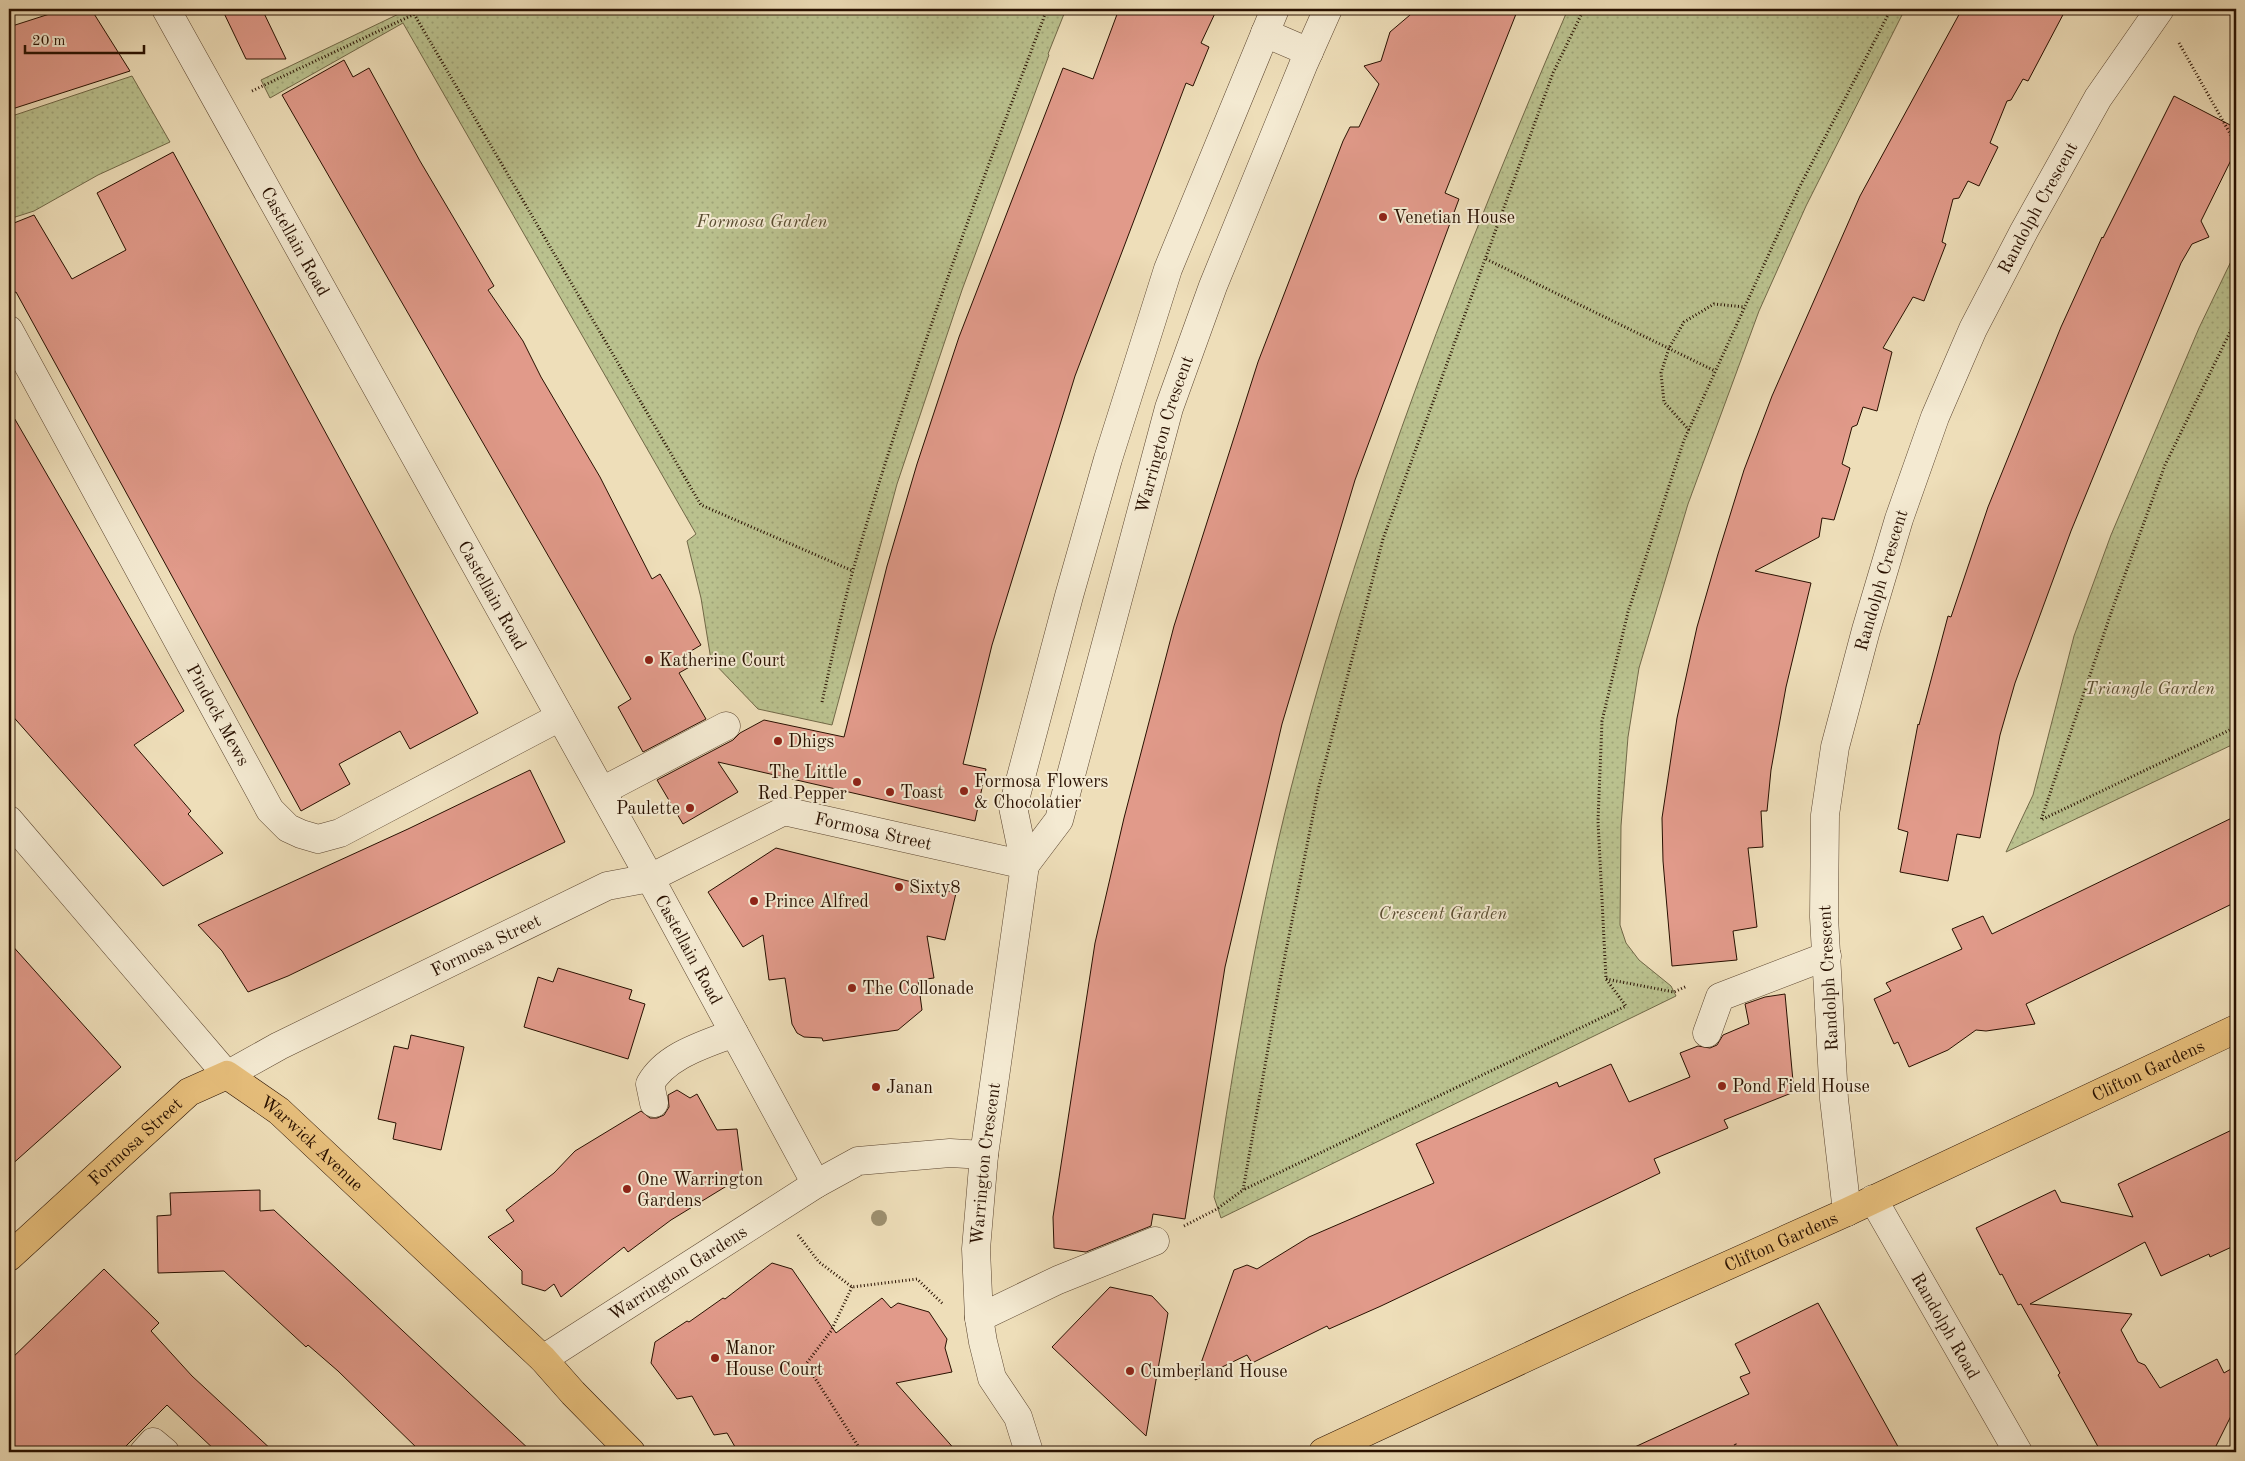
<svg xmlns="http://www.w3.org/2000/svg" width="2245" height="1461" viewBox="0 0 2245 1461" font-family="'Old Standard TT',serif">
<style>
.garden{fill:url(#garden-dots);stroke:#716847}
.building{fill:#e19a8a;stroke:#281000}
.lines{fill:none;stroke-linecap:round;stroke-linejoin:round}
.minor-casing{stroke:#5a442e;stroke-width:29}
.major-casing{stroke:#281000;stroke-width:29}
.path{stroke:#281000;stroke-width:3;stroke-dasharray:1 2.5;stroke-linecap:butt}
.minor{stroke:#f4ead2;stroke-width:28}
.major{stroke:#e7bf7c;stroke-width:28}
.tree{fill:#9d8f6f}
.poi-dot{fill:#8f2418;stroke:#f4ead2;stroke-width:2}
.labels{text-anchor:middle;stroke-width:4;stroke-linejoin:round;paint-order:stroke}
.street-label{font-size:18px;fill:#281000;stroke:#f4ead2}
.poi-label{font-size:18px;fill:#281000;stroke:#f4ead2;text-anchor:start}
.park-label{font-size:18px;font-style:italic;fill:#5b4e32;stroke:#f4ead2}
</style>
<defs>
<pattern id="garden-dots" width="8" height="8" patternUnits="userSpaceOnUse" patternTransform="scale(1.25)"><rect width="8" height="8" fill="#bac18e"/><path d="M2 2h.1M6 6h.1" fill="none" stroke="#a0a579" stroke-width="1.8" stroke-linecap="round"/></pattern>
</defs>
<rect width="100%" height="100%" fill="#eedeb9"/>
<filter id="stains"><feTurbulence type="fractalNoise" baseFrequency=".004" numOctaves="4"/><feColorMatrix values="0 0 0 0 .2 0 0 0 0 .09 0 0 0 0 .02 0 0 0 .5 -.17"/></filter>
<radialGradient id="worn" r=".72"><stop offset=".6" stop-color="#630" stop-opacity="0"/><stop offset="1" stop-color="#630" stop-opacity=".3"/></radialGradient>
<path class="garden" d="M409,9h657l-18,45 1,1 -87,235 -65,194 -65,241 -74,-16 -47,-49 -10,-62 -14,-57 9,-7 -293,-511 -133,75 -9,-18z
M1568,9h337l-99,197 -47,105 -71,193 -49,164 -11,69 -7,89 -1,99 6,18 13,17 32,26 5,10 -455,222 -7,-21c21,-146 46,-292 84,-436 67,-257 165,-507 270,-752z
M132,76l38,66 -72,33 -64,36 -25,8v-102z
M2236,251v492l-230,109 27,-57 41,-159 37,-101 88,-207z"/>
<path class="building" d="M65,9h26l39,62 -121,39v-83z
M222,9h40l24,50h-40z
M1119,9h98l-16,34 8,4 -16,39 -7,-3 -111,293 -83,269 -29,119 23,5 -11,52 -257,-59 20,30 -55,32 -26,-44 76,-40 7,-7 24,-13 80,17 43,-171 30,-102 42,-127 104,-269 30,11z
M1417,9h101l-73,184 14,6 -104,281 -73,244 -57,243 -40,252 -32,-5 -2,12 -65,26 -32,-4 -1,-31 42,-274 29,-125 50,-192 84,-264 85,-221 7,-14h9l20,-43 -15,-18 17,-5 9,-29z
M1962,9h104l-38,72 -5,-2 -12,21 -4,1 -17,42 8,4 -19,39 -11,-5 -9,17 -6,1 -11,43 4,2 -22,57 -11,-4 -30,51 9,4 -15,59 -14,-4 -6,18 -5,2 -10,37 8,4 -16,52 -12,-2 -3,19 -64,34 56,12 -25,104 -15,83 -4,41h-6l2,36 -15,1 9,79 -24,4 4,29 -65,6 -9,-105 -1,-43 15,-100 20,-91 21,-73 26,-84 28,-74 88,-200z
M344,60l9,17 16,-9 51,93 74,125 -6,4 35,51 18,36 59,100 52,102 8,-5 41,71 -15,9 7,11 -14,8 27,46 -63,33 -25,-45 13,-8 -349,-604z
M2174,96l62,32v22l-35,71 8,16 -17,7 -11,19 -110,268 -56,152 -15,52 -20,103 -23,-4 -9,47 -48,-9 8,-40 -10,-3 20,-105 1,1 29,-109 3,1 37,-110 73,-180 41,-90 1,1z
M173,152l305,561 -68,36 -10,-18 -61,33 11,20 -49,27 -285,-519 -7,2v-69l25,-10 38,64 54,-29 -29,-57z
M9,409l175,302 -50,34 57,66 -3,3 35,39 -60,33 -154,-174z
M530,770l35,72 -277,134 -40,16 -26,-41 -24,-26 210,-96z
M2236,816v86l-210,102 9,20 -49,7 -10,-1 -28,20 -39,17 -11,-25 -4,2 -20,-45 17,-8 -5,-8 76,-34 -10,-20 31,-13 9,18z
M776,848l180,45 -11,47 -18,-4 7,42 -16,2 4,30 -24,20 -75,11 -1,-3 -18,-1 -7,-4 -5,-9 -7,-46 -16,2 -6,-45 -20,12 -35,-55z
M9,942l112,125 -112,100z
M558,968l74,22 -3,9 16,5 -17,55 -104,-32 14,-50 15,5z
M1785,994l9,98 -70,28 4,8 -74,31 6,14 -62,30 -217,103 -52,23 -2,-3 -75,37 -5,-8 -52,25 39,-110 13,-5 10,4 52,-32 125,-54 -18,-39 141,-62 2,5 52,-23 18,38 61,-25 -10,-24 18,-7 12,2 7,-3 6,-10 26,-11 -4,-20 20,-7z
M411,1035l53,12 -23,103 -48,-11 3,-16 -18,-4 16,-73 14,3z
M677,1090l13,8 7,-4 20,36 20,-1 6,47 -72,44 -43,32 -4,-5 -63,50 -7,-13 -9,7 -23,-7v-13l-34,-34 26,-16 -8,-11 48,-37 21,-22 66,-40 9,7h7l7,-3 5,-8 -1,-12z
M2236,1128v117l-26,12 -1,-3 -48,22 -16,-34 -115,62 102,10 -11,16 17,32 7,3 15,23 57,-29 7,14 12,-7v40l-23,46h-112l-43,-77 2,-2 -39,-69 -3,1 -16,-31 -2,1 -24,-47 79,-38 6,12 72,15 -15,-33z
M260,1190v21l14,-1 258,242h-111l-83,-81 -30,-26 -2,2 -82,-76 -66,2 -1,-57 14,-1 -1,-22z
M772,1263l20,6 44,64 46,-35 9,10 7,-5 31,9 18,27 -2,9 7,24 -56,11 61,69h-219l-11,-19 -13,2 -22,-39 -15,3 -26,-36 4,-21 32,-21 2,1 34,-24 2,1z
M104,1269l55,54 -8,8 41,45 82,76h-57l-50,-47 -47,47h-111v-91z
M1110,1287l42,9 16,17 -22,123 -94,-89z
M1818,1303l83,149h-277l125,-58 -9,-17 10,-4 -15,-29z"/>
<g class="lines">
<g class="minor-casing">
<g id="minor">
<path id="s1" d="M166,9l484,869 166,306"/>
<path d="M1265,33l44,19"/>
<path id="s2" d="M9,330l261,480 18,18 13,6 17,5 22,-6 220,-116"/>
<path d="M602,791l124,-65"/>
<path id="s3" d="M9,820l218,255 52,-29 328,-160 43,-8 134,-67 241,54"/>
<path id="s4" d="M1025,865l34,-45 110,-412 44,-122 91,-223 24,-54"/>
<path d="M1707,1033l13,-36 107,-41"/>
<path d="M654,1103l-4,-19c16,-29 54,-39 84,-51"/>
<path id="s5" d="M1873,1199l145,253"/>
<path id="s6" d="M1847,1212l-13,-113 -10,-182 1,-102 10,-68 31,-117 33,-111 36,-102 38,-88 51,-98 74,-133 62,-89"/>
<path d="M979,1318l79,-38 97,-39"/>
<path id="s7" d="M543,1359l273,-175 42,-23 92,-8 34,2"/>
<path d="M144,1452l9,-10 12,10"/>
<path id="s8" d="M1029,1452l-11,-35 -26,-39 -9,-36 -4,-24 -3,-69 8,-94 41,-290 -12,-58 56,-211 39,-137 60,-190 107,-260"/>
</g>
</g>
<g class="major-casing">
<g id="major">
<path id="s9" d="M9,1257l180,-165 38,-17 52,36 264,248 30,34 58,59"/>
<path id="s10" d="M1323,1452l312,-145 212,-95 389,-183"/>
</g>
</g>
<path class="path" d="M1584,9l-31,64 -170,466 -65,251 -38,191 -37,209 383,-184 -20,-27 -8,-158 4,-100 26,-109 56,-172 115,-252 92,-179
M414,14l287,491 152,66
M2179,43l57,101
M252,91l173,-82
M1486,259l229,112
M2236,320l-71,145 -53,145 -71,210 195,-93
M1689,430l-25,-28 -3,-29 8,-25 15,-26 30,-18 31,3
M822,702c10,-44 19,-89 31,-132 55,-191 124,-376 194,-561
M1606,979l68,13 13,-6
M1184,1226l33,-17 26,-19
M798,1235l21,27 33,25 65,-8 26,25
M852,1287l-21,44 -25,33 56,88
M1735,1444l4,8"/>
<use href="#minor" class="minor"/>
<use href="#major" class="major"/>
</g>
<circle class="tree" cx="879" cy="1218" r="8"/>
<g class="poi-dot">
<circle cx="1383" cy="217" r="5"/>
<circle cx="649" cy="660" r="5"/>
<circle cx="778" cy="741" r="5"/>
<circle cx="857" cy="782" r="5"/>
<circle cx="964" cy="791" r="5"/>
<circle cx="890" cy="792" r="5"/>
<circle cx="690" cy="808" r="5"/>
<circle cx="899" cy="887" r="5"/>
<circle cx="754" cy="901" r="5"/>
<circle cx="852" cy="988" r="5"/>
<circle cx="1722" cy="1086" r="5"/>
<circle cx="876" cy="1087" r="5"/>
<circle cx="627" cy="1189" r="5"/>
<circle cx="715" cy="1358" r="5"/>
<circle cx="1130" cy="1371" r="5"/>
</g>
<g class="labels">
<g class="street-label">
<text dy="6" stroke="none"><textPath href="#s6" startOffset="1045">Randolph Crescent</textPath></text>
<text dy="6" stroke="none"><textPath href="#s1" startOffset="266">Castellain Road</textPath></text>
<text dy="6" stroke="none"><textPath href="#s4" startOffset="456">Warrington Crescent</textPath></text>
<text dy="6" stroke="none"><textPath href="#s6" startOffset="640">Randolph Crescent</textPath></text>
<text dy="6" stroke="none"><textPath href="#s1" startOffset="671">Castellain Road</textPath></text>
<text dy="6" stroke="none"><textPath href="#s2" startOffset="438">Pindock Mews</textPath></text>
<text dy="6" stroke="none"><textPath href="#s3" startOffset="1045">Formosa Street</textPath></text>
<text dy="6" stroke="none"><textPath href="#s3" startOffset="625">Formosa Street</textPath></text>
<text dy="6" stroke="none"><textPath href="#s1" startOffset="1076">Castellain Road</textPath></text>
<text transform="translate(1828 978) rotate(-93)" y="6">Randolph Crescent</text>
<text dy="6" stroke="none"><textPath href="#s10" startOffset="909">Clifton Gardens</textPath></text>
<text dy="6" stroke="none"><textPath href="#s9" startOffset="171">Formosa Street</textPath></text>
<text dy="6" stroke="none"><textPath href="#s9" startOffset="395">Warwick Avenue</textPath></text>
<text dy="6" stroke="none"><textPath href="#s8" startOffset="300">Warrington Crescent</textPath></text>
<text dy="6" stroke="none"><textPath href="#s10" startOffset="504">Clifton Gardens</textPath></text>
<text dy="6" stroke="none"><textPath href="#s7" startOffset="160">Warrington Gardens</textPath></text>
<text dy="6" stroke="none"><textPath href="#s5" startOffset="146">Randolph Road</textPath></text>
</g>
<g class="poi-label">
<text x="1393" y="223">Venetian House</text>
<text x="659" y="666">Katherine Court</text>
<text x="788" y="747">Dhigs</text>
<text x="847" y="778" text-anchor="end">The Little<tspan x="847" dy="21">Red Pepper</tspan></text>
<text x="974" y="787">Formosa Flowers<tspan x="974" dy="21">&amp; Chocolatier</tspan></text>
<text x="900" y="798">Toast</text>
<text x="680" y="814" text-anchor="end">Paulette</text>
<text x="909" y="893">Sixty8</text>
<text x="764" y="907">Prince Alfred</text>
<text x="862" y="994">The Collonade</text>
<text x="1732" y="1092">Pond Field House</text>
<text x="886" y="1093">Janan</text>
<text x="637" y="1185">One Warrington<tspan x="637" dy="21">Gardens</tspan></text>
<text x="725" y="1354">Manor<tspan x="725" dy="21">House Court</tspan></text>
<text x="1140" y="1377">Cumberland House</text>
</g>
<g class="park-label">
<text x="762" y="227">Formosa Garden</text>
<text x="2150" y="694">Triangle Garden</text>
<text x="1443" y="919">Crescent Garden</text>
</g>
</g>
<rect width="2245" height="1461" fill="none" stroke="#eedeb9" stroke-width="30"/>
<rect x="10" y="10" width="2225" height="1441" fill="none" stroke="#281000" stroke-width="2.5"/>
<rect x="15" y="15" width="2215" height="1431" fill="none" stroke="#281000"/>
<path d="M25 45v8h119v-8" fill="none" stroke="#281000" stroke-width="2.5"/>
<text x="32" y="45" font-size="15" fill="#281000" stroke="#f4ead2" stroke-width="4" paint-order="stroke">20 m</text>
<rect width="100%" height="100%" filter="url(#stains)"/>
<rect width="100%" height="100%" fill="url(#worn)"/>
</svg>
